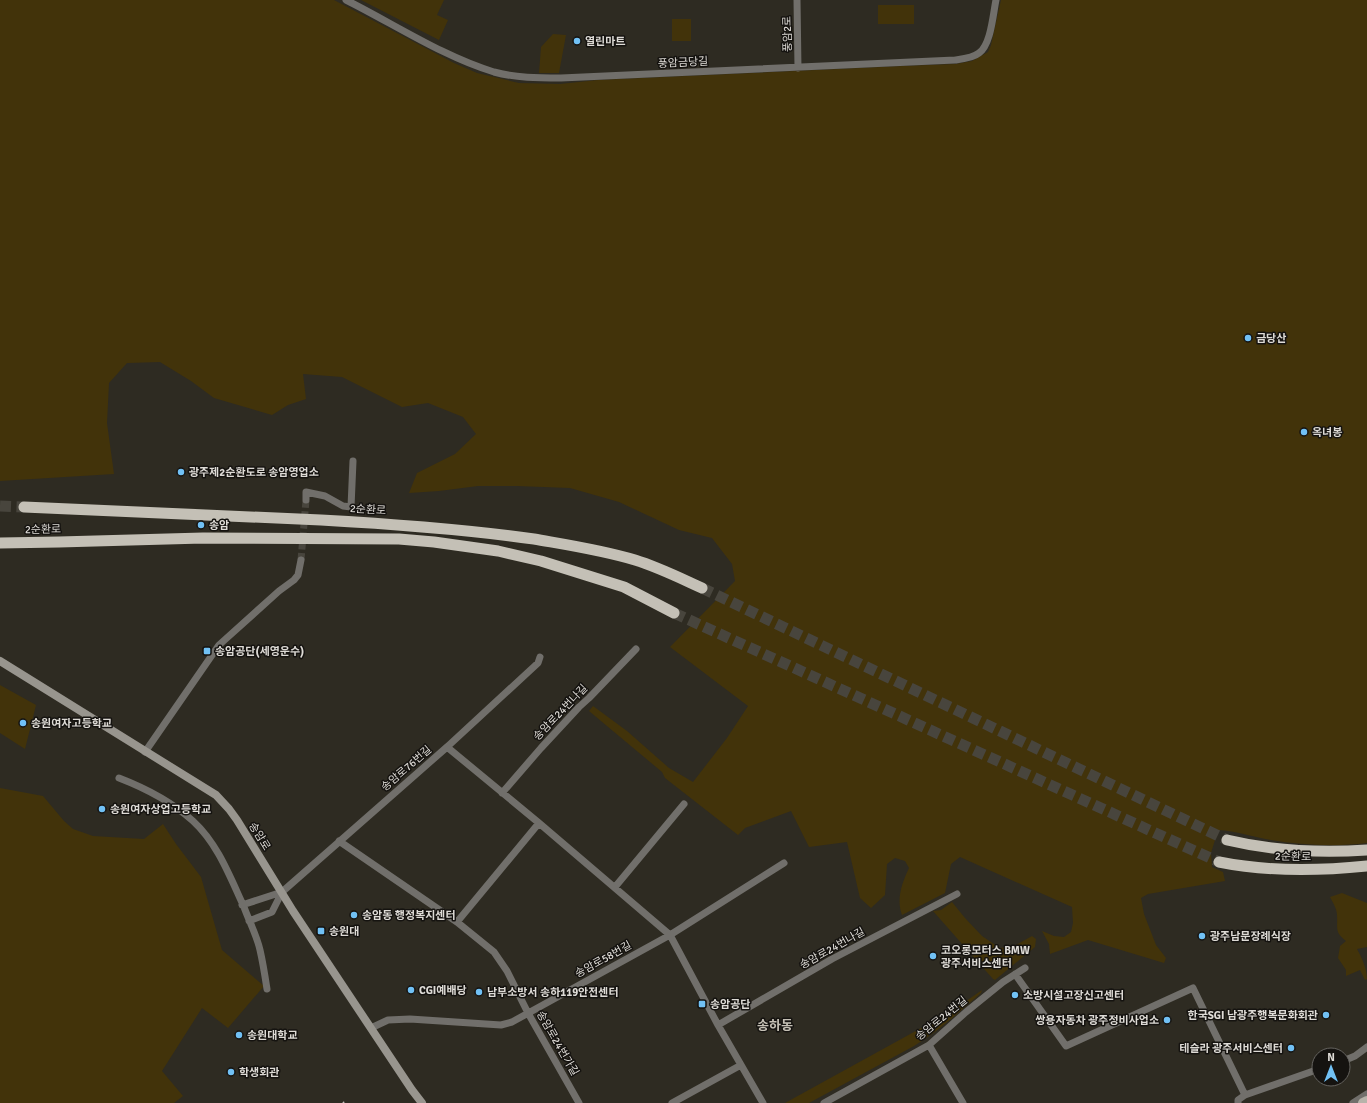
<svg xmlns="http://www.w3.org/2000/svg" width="1367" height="1103" viewBox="0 0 1367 1103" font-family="Signika,'Noto Sans KR',sans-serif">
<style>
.green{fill:#42330a}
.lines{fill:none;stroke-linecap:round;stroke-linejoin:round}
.minor-tunnel{stroke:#48453d;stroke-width:7;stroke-dasharray:7 3.5;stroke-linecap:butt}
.trunk-tunnel{stroke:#48453d;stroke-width:11;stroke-dasharray:11 5.5;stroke-linecap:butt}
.minor{stroke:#716f6b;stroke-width:7}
.secondary{stroke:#98958e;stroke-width:8}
.primary{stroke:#b7b3aa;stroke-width:10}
.trunk{stroke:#c4c0b6;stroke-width:11}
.rail{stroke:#bfbcb6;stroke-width:2;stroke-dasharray:6 3;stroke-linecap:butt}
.poi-dot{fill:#71c1f5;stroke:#151310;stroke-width:1.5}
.labels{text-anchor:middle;stroke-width:3;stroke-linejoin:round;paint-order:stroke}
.street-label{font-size:11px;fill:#dedbd6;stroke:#151310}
.poi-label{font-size:11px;font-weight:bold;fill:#dedbd6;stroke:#151310;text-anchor:start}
.quarter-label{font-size:13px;font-weight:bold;fill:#c5c0b5;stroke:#151310}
</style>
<rect width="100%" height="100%" fill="#2e2b22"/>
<path class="green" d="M0,0h334l120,63 23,10 42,10 41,1 38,-4 305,-14 53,-2 16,-3 16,-9 3,-7 10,-45h366v843c-31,4 -66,2 -96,-3 -18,-3 -35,-9 -53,-10l-7,23 1,14 11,5 2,9 -77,13 -7,4 3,16 12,31 10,13 -2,5 -76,-23 -38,14 -1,-10 -7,-13 12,5 10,1 7,-5 2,-9 -1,-16 -112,-50 -9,7 -6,29 -43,22c-6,-16 0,-32 7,-47l-4,-7 -10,-3 -8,6 -2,31 -14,13 -11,-10 -13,-56 -38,5 -18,-36 -46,17 -7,7 -73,-57 -3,-6 -73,-61 4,-5 34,25 42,37 24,14 34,-44 21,-32 -78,-59 65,-66 -3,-17 -20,-26 -33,-8 -60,-28 -49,-14 -53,-2h-39l-39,5 -30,2 8,-20 38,-19 21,-20 -13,-17 -35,-14 -26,4 -60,-30 -39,-3 3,25 -18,6 -16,10 -58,-17 -23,-17 -31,-19 -33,1 -18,20 -2,40 7,51 -114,7z
M361,0h83l-7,15 11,5 -9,20z
M878,5h36v19h-36z
M672,19h19v22h-19z
M553,34l13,1 -7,38h-20l2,-26z
M0,685l36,20 -11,44 -25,-16z
M0,788l43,8 21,25 9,8 20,7 51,3 19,-15 13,20 25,33 21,73 42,36 -36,42 -26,-20 -40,63 21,25 -9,7h-174z
M1342,893l25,10v44l-10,2c5,9 10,20 10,30l-2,1 -5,-10 -14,6v-6l-8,-12 2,-12 6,-5c-12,-9 -8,-13 -9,-26 0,-6 -4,-12 -7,-18z
M952,902l13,16 17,18 18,12 14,-2 18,-10 4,3 -1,8 -40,33 -2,-1 -60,-68 8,-1z
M982,990l-1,3c-22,19 -42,38 -67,53l-105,57h-24l167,-92z"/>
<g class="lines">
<path class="minor-tunnel" d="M301,560l5,-60"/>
<path class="trunk-tunnel" d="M0,506l24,1
M702,588l525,252
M674,613l545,249"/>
<path class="minor" d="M346,0c48,24 98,57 148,72 22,6 44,6 67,6l394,-18c7,-1 18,-2 24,-7 12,-8 14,-39 17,-53
M797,0l1,68
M306,500v-8l19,4 18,10 8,1 2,-46
M447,747l92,76 131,112 48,90 45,78
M145,752l74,-107 60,-54 15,-11 4,-5 3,-15
M119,778c26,10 53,24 74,43 25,23 37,56 51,86 5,14 13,29 16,43 3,13 5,26 7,39
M502,793l39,-45 38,-41 10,-9 47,-49
M339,841l118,81 37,30 13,19 21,42 51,90
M615,887l69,-83
M242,905l40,-13
M249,921l23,-9 10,-20 165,-145 91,-84 2,-6
M457,922l82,-99
M1015,974l51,72 127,-58 52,107
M718,1025l114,-66 125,-65
M371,1028l17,-8 22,-1 91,6 11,-3 158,-87 114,-72
M929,1045l34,58
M1343,1061l12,-5 12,-9
M672,1103l69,-38
M824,1103l105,-58 37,-33 37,-30 22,-14
M1238,1103v-3l7,-5 74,-26
M1353,1103l14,-9"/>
<path class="secondary" d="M0,661l216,134 13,14 8,11 56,91 119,179 10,13"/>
<path class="primary" d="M1363,1103l4,-2"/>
<path class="trunk" d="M24,507c99,4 198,8 297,13 71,4 142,9 213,19 34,6 68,11 101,21 23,7 45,18 67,28
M0,543l59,-1 144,-4 196,1 35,3 64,9 43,10 83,26 50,26
M1227,840c46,11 93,13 140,10
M1219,862c49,10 99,9 148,4"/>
<path class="rail" d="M343,1102l1,1"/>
</g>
<g class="poi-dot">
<circle cx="577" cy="41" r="4"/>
<circle cx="1248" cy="338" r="4"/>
<circle cx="1304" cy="432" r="4"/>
<circle cx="181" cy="472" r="4"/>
<circle cx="201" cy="525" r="4"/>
<rect x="203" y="647" width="8" height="8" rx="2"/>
<circle cx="23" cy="723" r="4"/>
<circle cx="102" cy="809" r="4"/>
<circle cx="354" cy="915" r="4"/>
<rect x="317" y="927" width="8" height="8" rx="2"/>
<circle cx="1202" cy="936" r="4"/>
<circle cx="933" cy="956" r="4"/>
<circle cx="411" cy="990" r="4"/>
<circle cx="479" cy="992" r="4"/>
<circle cx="1015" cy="995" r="4"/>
<rect x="698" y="1000" width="8" height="8" rx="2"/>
<circle cx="1326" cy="1015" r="4"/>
<circle cx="1167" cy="1020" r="4"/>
<circle cx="239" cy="1035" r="4"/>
<circle cx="1291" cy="1048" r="4"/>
<circle cx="231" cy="1072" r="4"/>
</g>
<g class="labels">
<g class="street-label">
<text transform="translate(787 34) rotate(-91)" y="4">풍암2로</text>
<text transform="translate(683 62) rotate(-3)" y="4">풍암금당길</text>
<text transform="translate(368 509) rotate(3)" y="4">2순환로</text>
<text transform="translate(43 529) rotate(-1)" y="4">2순환로</text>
<text transform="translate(560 712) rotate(-46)" y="4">송암로24번나길</text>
<text transform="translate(406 768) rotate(-41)" y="4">송암로76번길</text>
<text transform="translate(260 836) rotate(58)" y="4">송암로</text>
<text transform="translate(1293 856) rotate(1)" y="4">2순환로</text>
<text transform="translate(832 948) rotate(-29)" y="4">송암로24번나길</text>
<text transform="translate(603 959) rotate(-29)" y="4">송암로58번길</text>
<text transform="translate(941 1018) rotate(-39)" y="4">송암로24번길</text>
<text transform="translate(558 1043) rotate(60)" y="4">송암로24번가길</text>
</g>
<g class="poi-label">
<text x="585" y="45">열린마트</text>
<text x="1256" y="342">금당산</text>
<text x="1312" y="436">옥녀봉</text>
<text x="189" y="476">광주제2순환도로 송암영업소</text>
<text x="209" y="529">송암</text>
<text x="215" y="655">송암공단(세영운수)</text>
<text x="31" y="727">송원여자고등학교</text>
<text x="110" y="813">송원여자상업고등학교</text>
<text x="362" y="919">송암동 행정복지센터</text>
<text x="329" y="935">송원대</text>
<text x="1210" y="940">광주남문장례식장</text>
<text x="941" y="954">코오롱모터스 BMW<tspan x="941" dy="13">광주서비스센터</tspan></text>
<text x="419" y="994">CGI예배당</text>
<text x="487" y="996">남부소방서 송하119안전센터</text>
<text x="1023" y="999">소방시설고장신고센터</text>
<text x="710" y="1008">송암공단</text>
<text x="1318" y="1019" text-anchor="end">한국SGI 남광주행복문화회관</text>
<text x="1159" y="1024" text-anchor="end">쌍용자동차 광주정비사업소</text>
<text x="247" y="1039">송원대학교</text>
<text x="1283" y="1052" text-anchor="end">테슬라 광주서비스센터</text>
<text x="239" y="1076">학생회관</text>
</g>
<g class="quarter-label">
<text x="775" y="1030">송하동</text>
</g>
</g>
<g transform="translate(1331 1067)"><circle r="19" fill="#151310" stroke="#65635f"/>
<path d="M0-3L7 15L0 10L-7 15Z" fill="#71c1f5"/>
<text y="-6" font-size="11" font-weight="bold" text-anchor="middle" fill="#dedbd6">N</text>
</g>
</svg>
